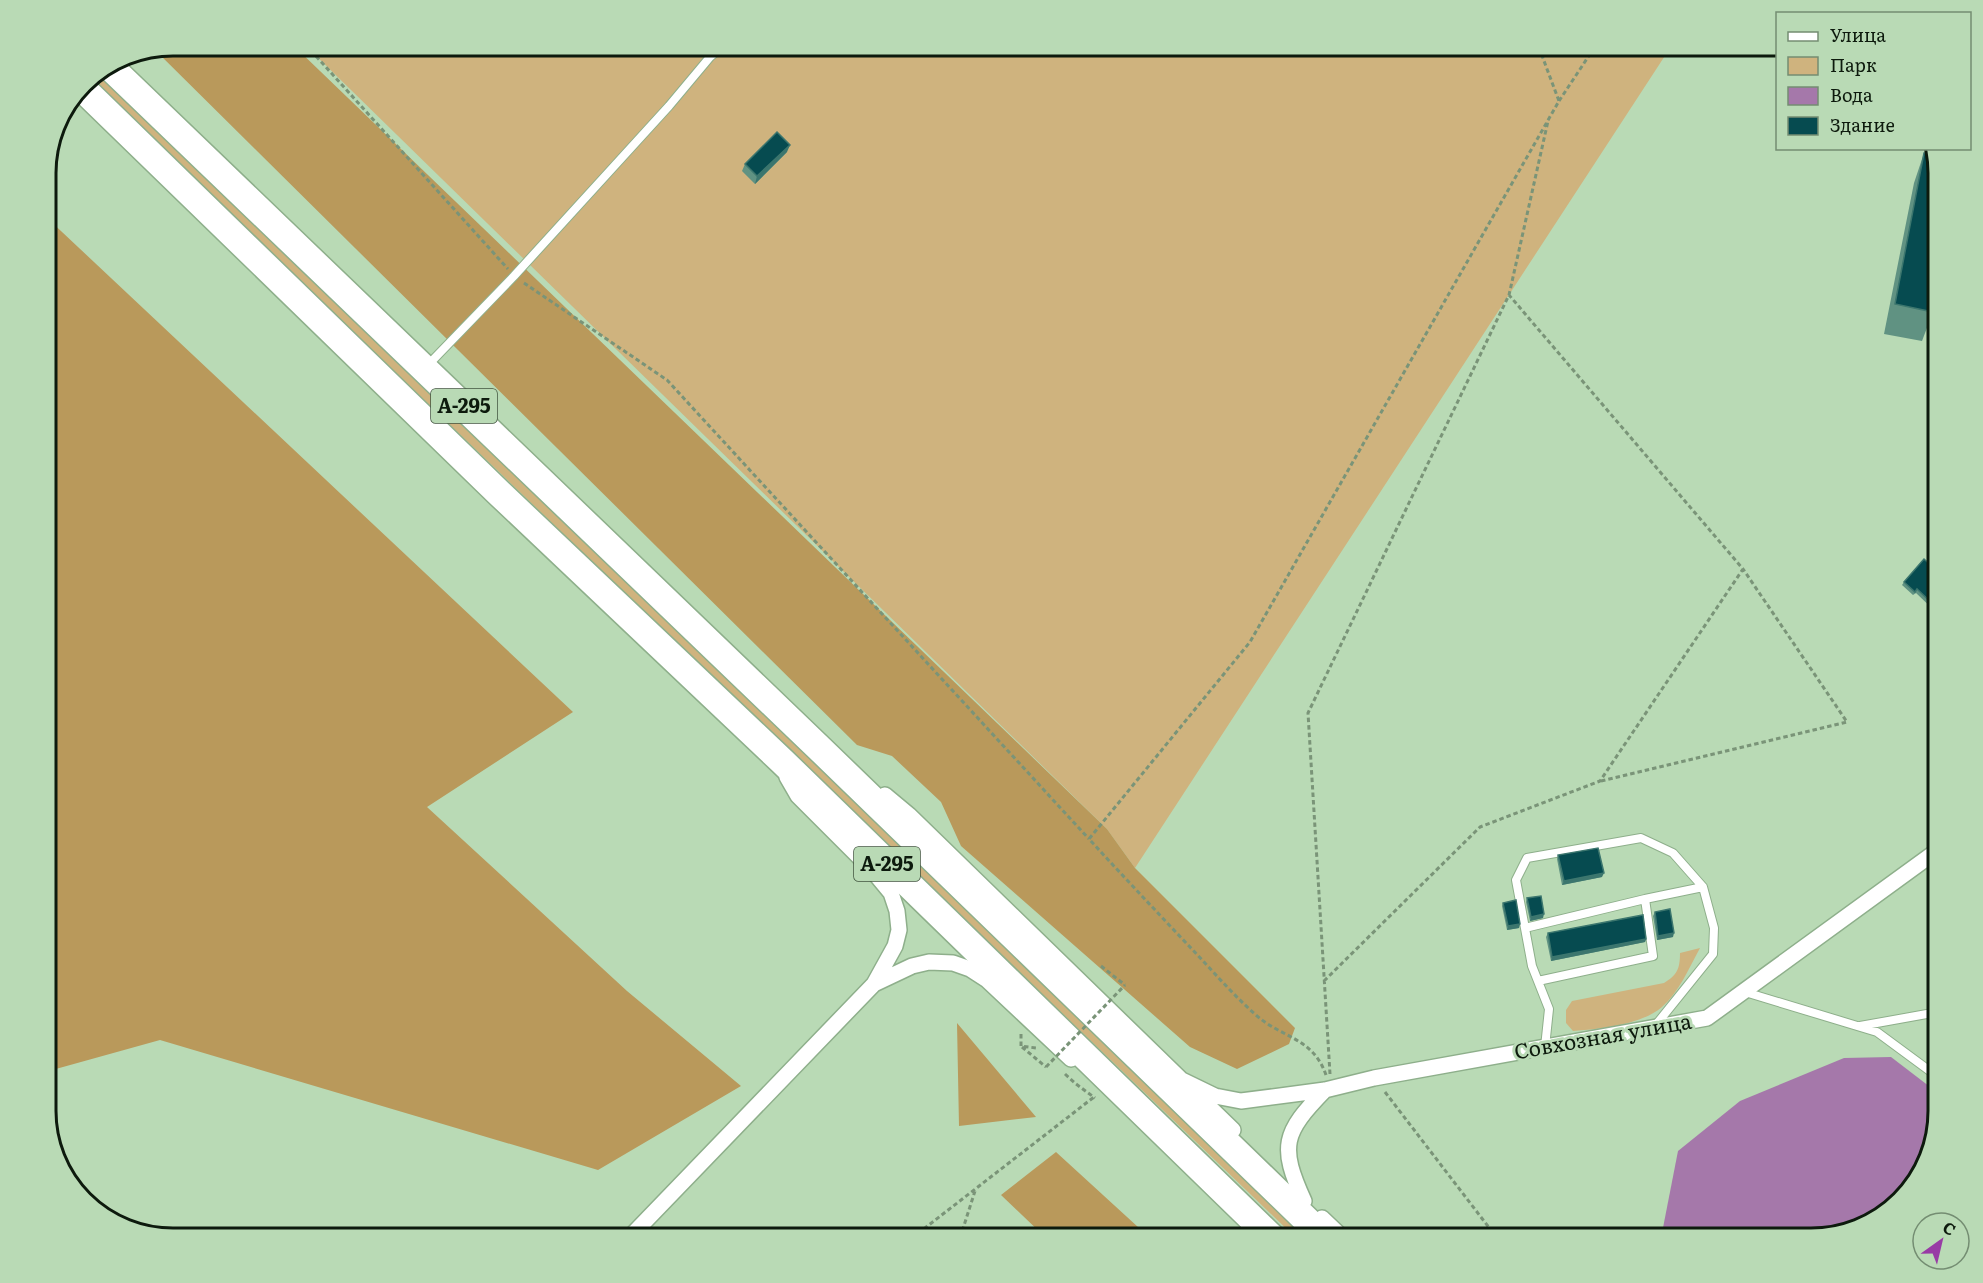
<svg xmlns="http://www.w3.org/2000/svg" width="1983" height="1283" viewBox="0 0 1983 1283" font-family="Literata,serif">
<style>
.green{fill:#cfb37e}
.forest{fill:#b9995b}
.water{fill:#a578aa}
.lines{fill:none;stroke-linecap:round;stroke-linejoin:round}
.lane-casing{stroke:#8eaf8b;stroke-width:10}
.street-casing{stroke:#8eaf8b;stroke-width:18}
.highway-casing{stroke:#8eaf8b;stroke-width:30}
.path{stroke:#7a9478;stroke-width:3;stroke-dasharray:4.5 3;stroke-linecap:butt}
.lane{stroke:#fff;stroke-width:8}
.street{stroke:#fff;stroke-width:15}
.highway{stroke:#fff;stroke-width:27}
.path-bridge{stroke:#7a9478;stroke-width:3;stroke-dasharray:4.5 3;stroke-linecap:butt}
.wall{fill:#609282}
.shaded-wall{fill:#3c766e}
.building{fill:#064b50;stroke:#3c766e;stroke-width:1.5}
.labels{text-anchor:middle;stroke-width:6;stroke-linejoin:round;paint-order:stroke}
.shield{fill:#b9dab5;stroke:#41543f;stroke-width:1.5}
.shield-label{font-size:20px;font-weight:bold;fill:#0d1a0d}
.street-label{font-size:21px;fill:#0d1a0d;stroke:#b9dab5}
.rim{fill:none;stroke:#0d1a0d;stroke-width:3}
</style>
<rect width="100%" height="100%" fill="#b9dab5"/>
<path class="green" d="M305,45h1367l-537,823 -28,-39z
M97,73l1133,1085 82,80h-16l-1207,-1160z
M1700,948c-11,20 -21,44 -38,59 -21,18 -62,22 -89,24l-7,-8v-13l6,-9 92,-18c13,-8 16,-14 16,-30z"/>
<path class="forest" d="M173,45h120l814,784 28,39 160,160 -6,16 -52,25 -47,-22 -229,-201 -20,-44 -49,-46 -35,-11 -703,-696z
M45,216l528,496 -146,95 200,184 114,95 -143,84 -438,-130 -115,32z
M957,1023l79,94 -77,9z
M1056,1152l94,86h-104l-45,-43z"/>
<path class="water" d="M1891,1057l47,36v18l-21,70 -43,40 -63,17h-150l17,-87 62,-50 104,-43z"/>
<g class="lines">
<g class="lane-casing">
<path id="lane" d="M428,365l86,-89 155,-170 41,-49 14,-12
M1525,928l120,-29 58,-12
M1538,981l115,-25 -8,-57
M1745,992l132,40 61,45
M1860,1026l78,-14
M1545,1047l4,-38 -17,-43 -16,-86 11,-22 114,-20 32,15 30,34 11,41 -1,26 -58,72"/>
</g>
<g class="street-casing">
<path id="street" d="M787,777l11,19 74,74 19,23 6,18 2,19 -4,16 -21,38 38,-18 17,-4 24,1 17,6 17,11 84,79
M885,795l24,20 324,315
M1182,1080l33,16 26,5 84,-11 49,-12 333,-60 231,-168
M1304,1201c-25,-55 -21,-68 21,-111
M1322,1218l21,20
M629,1238l245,-254"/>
</g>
<g class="highway-casing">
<path id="highway" d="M108,65l711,683 506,490
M80,86l419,407 284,269 489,476"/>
</g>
<path class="path" d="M306,45l202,224
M1559,101l37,-56
M524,283l143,97 422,459
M1601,781l246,-59 -104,-153
M1101,966l24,19
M1324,981l156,-154 120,-46 143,-212 -234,-274
M1021,1034v12l15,2
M1022,1047l24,20
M1065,1074l11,10 19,14
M1330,1074l-22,-361 201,-418 39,-174
M1326,1075c-13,-38 -45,-37 -70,-60 -24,-21 -45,-46 -67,-69 -34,-36 -67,-71 -100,-107l161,-197 309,-541 -21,-56
M1385,1092l112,146
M912,1238l182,-141
M960,1238l15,-47"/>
<use href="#lane" class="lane"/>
<use href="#street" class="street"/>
<use href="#highway" class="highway"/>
<path class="path-bridge" d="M1046,1067l79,-82"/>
</g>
<path class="wall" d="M787,152l-32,32 -13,-13 3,-7z
M1924,153l9,159 -11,29 -38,-7 30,-151z
M1935,569l-3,6 6,6v33l-22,-21 -3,2 -11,-10 2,-3z
M1558,855l44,22 -40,8 -5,-26z
M1527,898l16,20 -13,3 -4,-19z
M1503,903l16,25 -12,2 -5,-24z
M1655,912l18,25 -16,3 -4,-24z
M1548,933l98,6 -1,3 -94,19 -5,-24z"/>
<path class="shaded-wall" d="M790,145l-3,7 -32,32 2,-8z
M1604,873l-2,4 -40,8 2,-4z
M1544,914l-1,4 -13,3 1,-4z
M1520,924l-1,4 -12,2 1,-4z
M1674,933l-1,4 -16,3 1,-4z
M1646,939l-1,3 -94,19 1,-4z"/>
<path class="building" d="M777,132l13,13 -33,31 -12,-12z
M1924,153l9,1 5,18v112l-5,28 -38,-8z
M1924,559l11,10 -4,5 7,7v28l-21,-20 -2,3 -11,-10z
M1598,848l6,25 -40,8 -6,-26z
M1541,896l3,18 -13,3 -4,-19z
M1516,900l4,24 -12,2 -5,-23z
M1670,909l4,24 -16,3 -3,-24z
M1643,915l3,24 -94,18 -4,-24z"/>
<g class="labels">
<g class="shield">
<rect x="431" y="389" width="66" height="34" rx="4.5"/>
<rect x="854" y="847" width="66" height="34" rx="4.5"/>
</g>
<g class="shield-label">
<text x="464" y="413">А-295</text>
<text x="887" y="871">А-295</text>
</g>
<g class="street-label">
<text transform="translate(1603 1037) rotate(-10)" y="7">Совхозная улица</text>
</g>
</g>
<path d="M0 0H1983V1283H0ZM173 56H1811A117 117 0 0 1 1928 173V1111A117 117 0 0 1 1811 1228H173A117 117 0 0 1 56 1111V173A117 117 0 0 1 173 56Z" fill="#b9dab5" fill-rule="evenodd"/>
<path class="rim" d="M173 56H1811A117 117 0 0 1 1928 173V1111A117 117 0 0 1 1811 1228H173A117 117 0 0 1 56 1111V173A117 117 0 0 1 173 56Z"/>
<rect x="1776" y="12" width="195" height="138" fill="#b9dab5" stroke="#748d72" stroke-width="1.5"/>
<rect x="1788" y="32" width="30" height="9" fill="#ffffff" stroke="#748d72" stroke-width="1.5"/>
<text x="1830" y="42" font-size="18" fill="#0d1a0d">Улица</text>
<rect x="1788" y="57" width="30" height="18" fill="#cfb37e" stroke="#748d72" stroke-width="1.5"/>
<text x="1830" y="72" font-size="18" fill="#0d1a0d">Парк</text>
<rect x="1788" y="87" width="30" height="18" fill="#a578aa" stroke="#748d72" stroke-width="1.5"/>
<text x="1830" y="102" font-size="18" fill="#0d1a0d">Вода</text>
<rect x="1788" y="117" width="30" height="18" fill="#064b50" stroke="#748d72" stroke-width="1.5"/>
<text x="1830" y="132" font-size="18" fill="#0d1a0d">Здание</text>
<g transform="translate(1941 1241) rotate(34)"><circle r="28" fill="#b9dab5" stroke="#748d72" stroke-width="1.5"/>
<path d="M0-4.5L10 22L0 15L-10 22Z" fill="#983ba5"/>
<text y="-9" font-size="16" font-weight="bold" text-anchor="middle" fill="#0d1a0d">С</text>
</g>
</svg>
